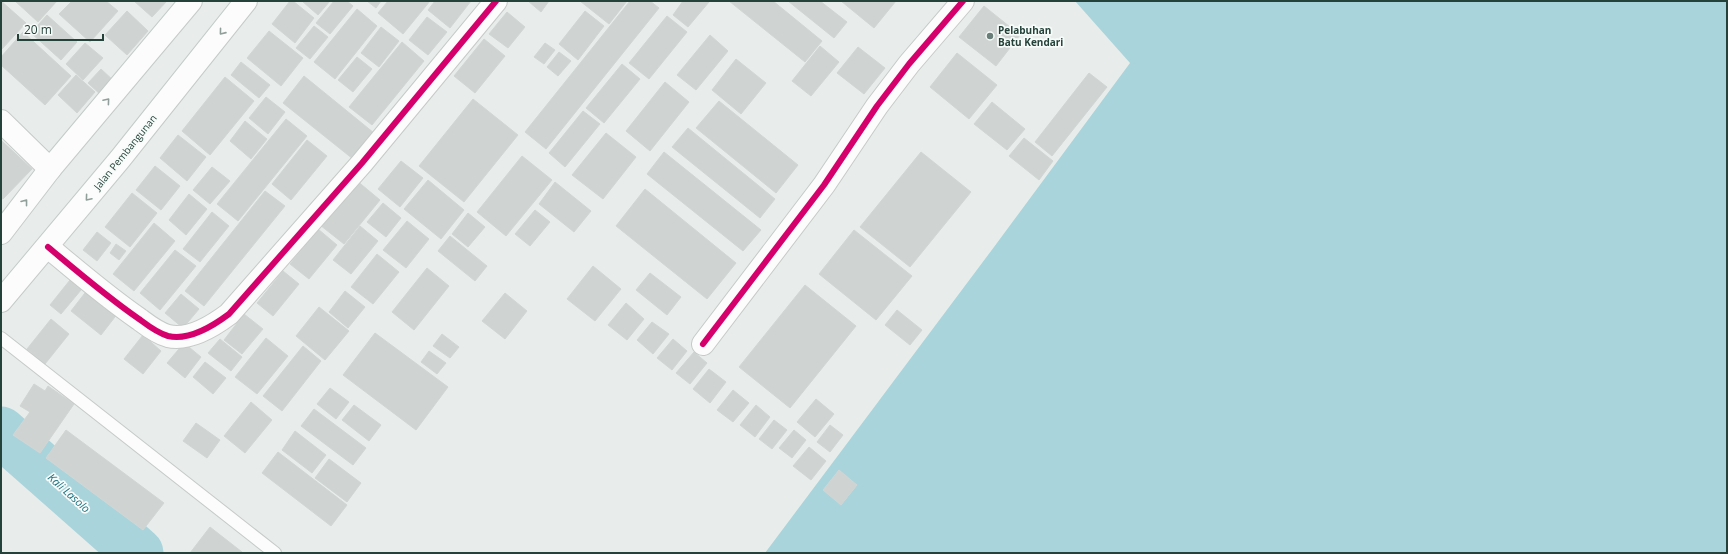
<svg xmlns="http://www.w3.org/2000/svg" width="1728" height="554" viewBox="0 0 1728 554" font-family="'Open Sans',sans-serif">
<style>
.water{fill:#a9d4db}
.lines{fill:none;stroke-linecap:round;stroke-linejoin:round}
.river{stroke:#a9d4db;stroke-width:51}
.building{fill:#cfd4d2;stroke:#d1d6d4}
.service-casing{stroke:#c5cac8;stroke-width:14}
.minor-casing{stroke:#c5cac8;stroke-width:24}
.secondary-casing{stroke:#c3cbc8;stroke-width:24}
.service{stroke:#fcfcfc;stroke-width:12}
.minor{stroke:#fcfcfc;stroke-width:22}
.secondary{stroke:#fcfcfc;stroke-width:22}
.cycleway-casing{stroke:#f7fbf9;stroke-width:8}
.cycleway{stroke:#d6006c;stroke-width:6}
.oneway{stroke:#909f9b}
.poi-dot{fill:#697e78;stroke:#f7fbf9;stroke-width:1.5}
.labels{text-anchor:middle;stroke-width:3.5;stroke-linejoin:round;paint-order:stroke}
.poi-label{font-size:10px;font-weight:bold;fill:#24423a;stroke:#f7fbf9;text-anchor:start}
.street-label{font-size:10px;fill:#24423a;stroke:#f7fbf9}
.water-label{font-size:11px;font-style:italic;fill:#1c6f80;stroke:#f7fbf9}
</style>
<rect width="100%" height="100%" fill="#e8edeb"/>
<path class="water" d="M1075,1h652v552h-962l229,-306 136,-184z"/>
<g class="lines">
<path class="river" d="M1,432l137,121"/>
</g>
<path class="building" d="M1,1l25,22 -25,27z
M15,1h42l-19,21z
M72,1h34l12,10 -28,31 -31,-28z
M134,1h33l-15,16z
M290,1h3l21,17 -19,25 -23,-19z
M302,1h28l-12,14z
M334,1h13l6,5 -23,28 -14,-11z
M367,1h14l-5,7z
M388,1h42l-27,33 -25,-21z
M435,1h36l-21,27 -22,-18z
M528,1h21l-8,11z
M580,1h47l-18,23z
M630,1h20l9,7 -113,141 -21,-17z
M683,1l26,1 -21,25 -15,-12z
M729,1h44l49,40 -17,21z
M788,1h32l27,21 -13,16z
M841,1h55l-22,27z
M984,6l36,29 -24,31 -37,-29z
M357,9l20,17 -42,53 -21,-17z
M127,11l21,20 -21,24 -22,-20z
M585,11l19,15 -26,34 -19,-16z
M507,12l18,15 -17,21 -19,-14z
M47,15l30,27 -16,18 -30,-27z
M667,16l20,16 -38,47 -20,-16z
M427,17l20,15 -19,23 -19,-15z
M314,26l14,11 -18,22 -14,-11z
M381,27l18,14 -20,26 -18,-14z
M269,31l34,27 -22,28 -34,-28z
M23,32l48,44 -26,29 -44,-40v-8z
M710,35l18,16 -32,39 -19,-15z
M484,39l21,17 -30,37 -21,-17z
M402,42l22,19 -52,64 -23,-18z
M85,43l18,15 -20,22 -17,-16z
M545,43l10,7 -11,14 -10,-7z
M820,46l19,16 -28,34 -19,-15z
M858,47l27,21 -21,26 -27,-21z
M559,52l12,9 -13,15 -11,-9z
M957,53l40,32 -28,34 -39,-32z
M357,57l15,12 -19,23 -15,-12z
M736,59l30,24 -25,31 -29,-24z
M241,62l29,23 -11,13 -28,-23z
M622,64l18,15 -36,44 -18,-15z
M101,69l14,13 -13,14 -14,-13z
M1089,73l18,14 -55,69 -17,-14z
M76,75l19,17 -18,21 -19,-18z
M304,76l70,57 -21,26 -70,-56z
M225,77l29,24 -44,54 -28,-24z
M665,82l24,20 -39,49 -24,-20z
M266,97l19,15 -17,22 -19,-16z
M473,99l45,36 -54,67 -45,-36z
M719,101l79,64 -22,28 -80,-65z
M992,102l33,27 -18,21 -33,-26z
M583,111l17,13 -35,43 -16,-14z
M286,119l21,17 -69,85 -21,-17z
M245,121l22,18 -16,20 -21,-18z
M688,128l87,71 -15,19 -88,-71z
M606,133l30,24 -33,42 -31,-24z
M178,135l28,22 -19,24 -27,-23z
M1024,138l29,23 -14,19 -30,-24z
M307,140l20,16 -36,44 -19,-16z
M2,141l30,28 -29,30 -2,-1v-55z
M664,152l97,78 -18,21 -96,-77z
M921,152l50,40 -61,75 -50,-40z
M522,156l30,24 -46,56 -29,-24z
M401,161l22,17 -23,29 -22,-18z
M155,166l25,20 -19,24 -25,-20z
M212,167l18,14 -20,23 -17,-14z
M356,180l24,20 -36,44 -24,-19z
M428,180l36,30 -23,29 -37,-30z
M555,182l36,29 -17,21 -35,-28z
M645,189l91,74 -29,36 -91,-73z
M265,191l20,15 -81,100 -19,-15z
M132,193l25,20 -27,34 -25,-20z
M189,194l18,15 -21,26 -17,-15z
M383,203l18,15 -15,19 -19,-15z
M535,210l15,12 -20,24 -15,-12z
M212,212l17,14 -29,36 -17,-13z
M468,213l17,14 -17,20 -16,-13z
M407,221l22,18 -23,29 -23,-18z
M154,223l21,18 -41,50 -21,-17z
M360,226l18,15 -27,33 -18,-14z
M318,229l19,16 -28,34 -19,-15z
M854,230l58,46 -36,44 -57,-46z
M97,232l14,11 -14,18 -14,-11z
M450,236l37,30 -12,15 -37,-30z
M116,244l10,7 -7,9 -9,-7z
M175,250l21,16 -36,44 -20,-17z
M377,254l22,18 -26,32 -22,-17z
M593,266l28,23 -26,32 -28,-22z
M427,268l22,18 -35,44 -22,-18z
M283,271l16,13 -26,32 -16,-13z
M650,273l31,24 -14,18 -31,-25z
M70,280l11,10 -20,24 -11,-9z
M805,285l51,41 -66,82 -51,-41z
M88,289l30,24 -17,22 -30,-24z
M345,291l20,16 -17,21 -19,-16z
M505,293l22,18 -22,28 -23,-18z
M181,294l18,15 -16,19 -18,-15z
M626,303l18,16 -17,21 -19,-15z
M319,307l30,24 -24,29 -29,-24z
M897,310l25,20 -12,15 -25,-20z
M244,314l19,15 -21,25 -18,-14z
M51,319l18,15 -24,30 -18,-15z
M652,322l17,12 -16,20 -16,-14z
M375,333l73,54 -32,43 -73,-55z
M442,334l17,13 -9,11 -17,-12z
M143,335l18,16 -18,23 -19,-15z
M266,338l22,18 -31,38 -22,-17z
M220,339l22,18 -11,14 -23,-18z
M673,339l14,12 -15,19 -15,-12z
M184,343l17,14 -16,21 -18,-15z
M303,346l18,15 -39,50 -19,-15z
M429,351l17,12 -9,11 -16,-12z
M694,352l13,11 -17,21 -14,-11z
M205,362l21,16 -13,16 -20,-17z
M709,369l17,13 -16,21 -17,-14z
M34,384l11,7 3,-5 26,18 -34,49 -27,-18 17,-23 -10,-6z
M330,388l19,14 -13,17 -19,-15z
M733,390l16,13 -16,19 -16,-12z
M816,399l18,15 -19,23 -18,-15z
M251,402l21,18 -27,33 -21,-17z
M354,405l27,20 -12,16 -27,-21z
M756,405l14,12 -15,20 -15,-12z
M314,409l52,39 -13,17 -52,-39z
M774,420l13,10 -15,19 -13,-10z
M196,423l24,17 -13,18 -24,-17z
M830,425l13,10 -13,17 -13,-10z
M66,430l98,73 -21,27 -97,-72z
M794,430l12,10 -14,18 -13,-10z
M295,431l31,24 -14,18 -30,-23z
M809,447l17,14 -15,19 -18,-14z
M278,452l69,53 -16,21 -69,-53z
M329,459l32,24 -14,19 -32,-24z
M839,470l18,15 -16,20 -18,-15z
M210,527l32,25 -1,1h-51z"/>
<g class="lines">
<g class="service-casing">
<path id="service" d="M1,338l274,215"/>
</g>
<g class="minor-casing">
<path id="minor" d="M1,121l49,48
M48,247c30,25 59,50 91,72 8,6 18,14 29,17 21,5 45,-10 61,-22l133,-151 134,-162
M703,344l121,-159 53,-79 32,-42 54,-63"/>
</g>
<g class="secondary-casing">
<path id="secondary" d="M1,233l49,-64 141,-168
M1,301l119,-142 126,-158"/>
</g>
<use href="#service" class="service"/>
<use href="#minor" class="minor"/>
<use href="#secondary" class="secondary"/>
<g class="cycleway-casing">
<path id="cycleway" d="M48,247c30,25 59,50 91,72 8,6 18,14 29,17 21,5 45,-10 61,-22l133,-151 134,-162
M703,344l121,-159 53,-79 32,-42 54,-63"/>
</g>
<use href="#cycleway" class="cycleway"/>
</g>
<defs><path id="oneway-chevron" d="M-2-3.5L2.5 0L-2 3.5" fill="none" stroke-width="1.6" stroke-linecap="round" stroke-linejoin="round"/></defs>
<g class="oneway">
<use href="#oneway-chevron" transform="translate(222 32) rotate(129)"/>
<use href="#oneway-chevron" transform="translate(107 101) rotate(-50)"/>
<use href="#oneway-chevron" transform="translate(88 198) rotate(130)"/>
<use href="#oneway-chevron" transform="translate(25 202) rotate(-52)"/>
</g>
<circle class="poi-dot" cx="990" cy="36" r="4"/>
<g class="labels">
<g class="poi-label">
<text x="998" y="34">Pelabuhan<tspan x="998" dy="12">Batu Kendari</tspan></text>
</g>
<g class="street-label">
<text transform="translate(125 152) rotate(-51)" y="4">Jalan Pembangunan</text>
</g>
<g class="water-label">
<text transform="translate(69 493) rotate(42)" y="4">Kali Lasolo</text>
</g>
</g>
<rect width="1728" height="554" fill="none" stroke="#24423a" stroke-width="4"/>
<path d="M18 34v6h85v-6" fill="none" stroke="#24423a" stroke-width="2"/>
<text x="24" y="34" font-size="12" fill="#24423a" stroke="#f7fbf9" stroke-width="3" paint-order="stroke">20 m</text>
</svg>
